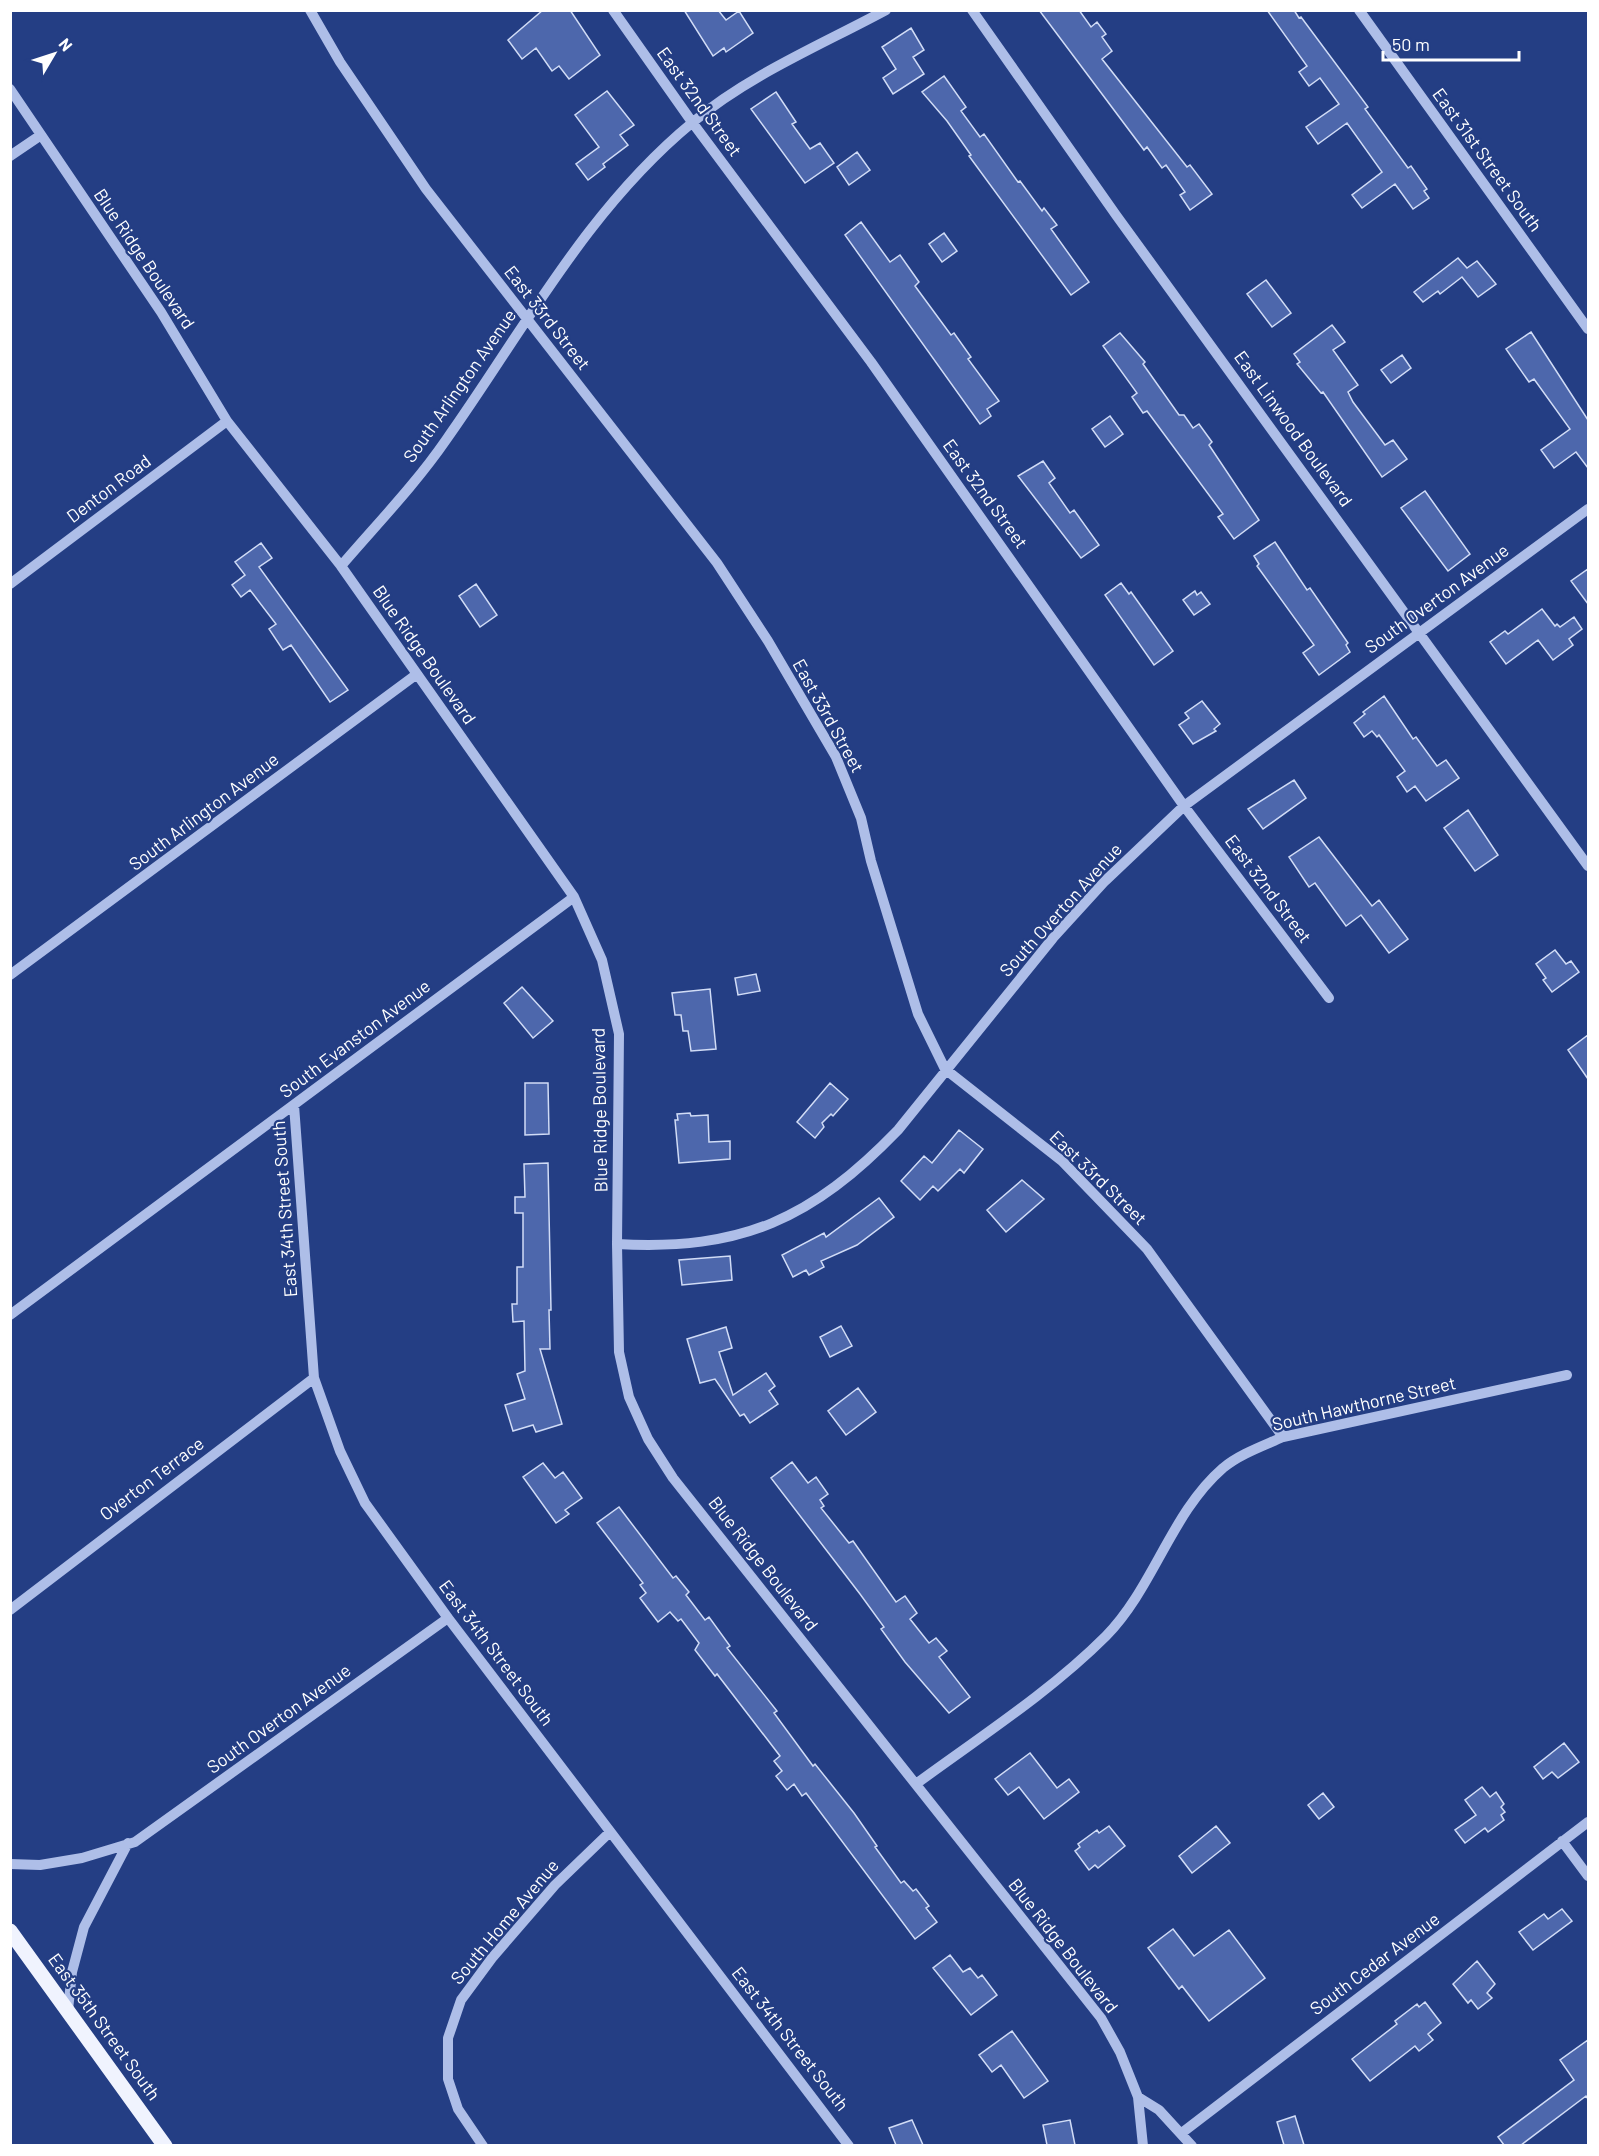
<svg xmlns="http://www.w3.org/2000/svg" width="1599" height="2156" viewBox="0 0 1599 2156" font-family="Barlow,sans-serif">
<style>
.building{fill:#4d67ac;stroke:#d1dcf6;stroke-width:1.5}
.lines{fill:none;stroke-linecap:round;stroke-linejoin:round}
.minor{stroke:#aebee8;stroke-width:10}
.major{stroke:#f0f3fe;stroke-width:15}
.labels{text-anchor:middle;stroke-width:4.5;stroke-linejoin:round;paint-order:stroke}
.street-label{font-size:18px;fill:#fff;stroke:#243e84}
</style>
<rect width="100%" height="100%" fill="#243e84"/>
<path class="building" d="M543,10h27l30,45 -31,24 -10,-13 -7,5 -16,-23 -14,11 -14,-19z
M684,10h34l8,10 13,-9 14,22 -27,19 -2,-4 -11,8z
M1039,10h40l12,17 6,-5 9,12 -4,3 10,14 -10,8 85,108 3,-2 22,29 -22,16 -10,-15 5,-3 -19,-27 -4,3 -15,-21 -3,3z
M1267,10h27l5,8 2,-1 67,90 -3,2 43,59 3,-2 16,23 -3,2 5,7 -16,11 -18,-25 -33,24 -10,-13 30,-23 -35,-49 -29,21 -12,-17 33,-23 -19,-26 -11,8 -10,-14 8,-6z
M911,28l13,22 -11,7 11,17 -31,20 -10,-16 13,-9 -14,-22z
M944,76l22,31 -5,4 19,26 4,-3 34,48 2,-1 22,30 2,-3 13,17 -6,4 38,53 -18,13 -102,-139 2,-1 -24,-34 -25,-29z
M607,91l27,34 -14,10 8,10 -25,19 2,3 -17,13 -12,-16 23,-17 -24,-32z
M776,92l20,30 -4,2 18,25 10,-6 14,20 -29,20 -54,-74z
M857,152l13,18 -21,15 -12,-18z
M861,222l29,40 10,-7 19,27 -4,4 36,49 3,-2 17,24 -3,2 31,42 -12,8 4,7 -11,8 -135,-189z
M944,233l13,18 -15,11 -13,-18z
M1458,258l9,10 10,-7 19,23 -18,13 -16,-20 -22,17 -2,-3 -15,11 -9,-10z
M1266,280l25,33 -19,14 -25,-33z
M1332,325l13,17 -12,8 25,35 -10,7 5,10 32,43 8,-5 14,19 -25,18 -59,-85 -2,1 -24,-29 3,-2 -6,-8z
M1531,332l57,88v48l-12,-16 -22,16 -13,-18 29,-21 -36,-50 -5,3 -23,-33z
M1120,333l25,29 -2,2 36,51h5l9,13 6,-4 13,18 -3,3 50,75 -25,19 -16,-22 5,-3 -76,-103 -4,2 -11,-16 5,-4 -34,-47z
M1402,355l9,13 -20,15 -10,-13z
M1110,416l13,18 -18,13 -13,-18z
M1043,461l12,17 -6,5 21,30 4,-3 25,35 -18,13 -63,-82z
M1425,491l45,63 -22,17 -47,-63z
M1275,542l32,48 3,-2 38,55 -2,2 4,7 -31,23 -16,-22 11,-8 -57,-79 2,-2 -5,-8z
M261,543l11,15 -13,9 89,123 -18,12 -39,-57 -8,5 -14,-21 7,-5 -26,-34 -9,7 -9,-12 13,-10 -10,-13z
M1588,569v35l-17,-23z
M1121,583l8,11 2,-2 42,59 -19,14 -49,-70z
M476,584l21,31 -17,12 -21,-31z
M1195,591l2,4 4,-3 9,12 -16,11 -11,-15z
M1542,609l13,17 2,-2 3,3 14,-10 8,12 -13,10 4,6 -20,15 -15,-20 -32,24 -16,-22 15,-11 3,3z
M1384,696l29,43 3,-2 21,29 9,-6 13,18 -33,23 -11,-15 -8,6 -10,-15 8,-6 -26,-36 -2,2 -5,-6 -8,6 -10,-14 11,-9 -2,-2z
M1202,701l18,23 -6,5 2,2 -23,13 -14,-19 10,-7 -4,-5z
M1294,780l12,18 -43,31 -15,-20z
M1468,810l30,45 -23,16 -31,-43z
M1319,837l53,69 7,-6 29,39 -19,14 -28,-38 -15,11 -31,-43 -6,4 -20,-30z
M1555,950l11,14 5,-3 8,11 -27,20 -9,-12 3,-2 -10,-14z
M756,974l4,17 -22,4 -3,-17z
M522,987l31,34 -20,17 -29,-35z
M710,989l6,60 -25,2 -3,-20h-5l-2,-16h-6l-3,-22z
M1588,1035v44l-20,-29z
M525,1083h23l1,51 -24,1z
M830,1083l18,16 -15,17 -2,-2 -9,9 2,4 -9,11 -18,-16z
M690,1113l1,3 17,-1 1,27 21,-1v18l-51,4 -4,-43h3l-1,-6z
M959,1130l24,19 -19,24 -4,-4 -22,22 -5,-5 -13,14 -19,-19 23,-25 8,7z
M548,1163l3,147h-2l1,39h-10l22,75 -26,8 -3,-7 -20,6 -8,-26 20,-6 -8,-25 8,-3 -1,-50 -11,1 -1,-18h5v-37h6v-54h-8v-16h10l-1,-33z
M1022,1180l22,19 -38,33 -19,-22z
M879,1198l15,19 -37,28 -36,16 3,6 -15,8 -3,-5 -13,7 -11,-22 42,-22 2,4z
M730,1256l2,24 -50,5 -3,-25z
M841,1326l11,20 -22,11 -10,-20z
M726,1327l6,21 -13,4 14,43 33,-22 9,13 -6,5 9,13 -28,19 -6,-9 -4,2 -25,-37 -15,4 -13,-44z
M858,1388l18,24 -30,23 -18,-24z
M792,1462l16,21 8,-6 12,17 -8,6 4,6 -3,2 28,35 4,-2 43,61 9,-6 12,17 -7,6 19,24 7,-5 11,13 -8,6 31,40 -21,16 -44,-51 -24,-33 3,-2 -24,-33 -89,-116z
M543,1463l12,15 8,-6 19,26 -17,12 4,4 -13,9 -33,-46z
M619,1507l54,71 3,-2 13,16 -3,3 19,25 4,-3 21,29 -3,2 50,63 -3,2 39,53 2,-2 39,49 23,33 -2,1 26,36 3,-2 9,10 3,-2 13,17 -3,2 11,14 -22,17 -109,-146 -4,3 -8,-12 -7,6 -11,-14 6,-5 -8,-10 6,-5 -63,-82 -2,2 -20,-26 4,-7 -18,-24 -3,2 -8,-9 -12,10 -18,-24 6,-5 -6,-8 3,-2 -46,-60z
M1564,1743l15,19 -21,16 -6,-6 -9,7 -9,-12z
M1030,1753l27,35 12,-9 10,13 -35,27 -25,-32 -11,8 -13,-16z
M1482,1787l8,10 6,-5 8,12 -3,3 4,5 -4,3 3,5 -16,12 -3,-4 -20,15 -10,-13 21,-15 -11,-15z
M1323,1793l11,14 -15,12 -11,-14z
M1109,1826l16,20 -27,22 -3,-3 -6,5 -14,-19 5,-4 -2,-3 19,-14 2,3z
M1216,1826l14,17 -38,30 -13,-17z
M1562,1909l10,12 -39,29 -14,-18 25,-18 4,5z
M1173,1929l21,27 35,-26 36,48 -56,43 -27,-35 -3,3 -31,-41z
M950,1955l13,17 7,-4 8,10 4,-3 15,20 -26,20 -38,-47z
M1477,1961l18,23 -8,9 5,5 -14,11 -7,-9 -3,3 -15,-19z
M1425,2002l16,21 -13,11 5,6 -14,11 -4,-5 -45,35 -18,-22 45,-35 -2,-3 22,-17 2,3z
M1012,2031l36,50 -24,17 -23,-33 -9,7 -13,-17z
M1588,2040v59l-2,-3 -65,49h-17l-6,-8 76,-57 -14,-20z
M1295,2116l9,29h-20l-7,-23z
M912,2120l11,25h-27l-7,-17z
M1070,2120l5,25h-28l-4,-20z"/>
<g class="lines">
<path class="minor" d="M310,10l30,52 86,127 291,374 51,78 68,116 25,61 10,43 47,153 27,55 117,92 85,88 136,188
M613,10l79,112 179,240 313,444 145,192
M972,10l144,205 472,651
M1359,10l229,319
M10,89l151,223 66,109 114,145 233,331 28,63 17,74 -2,210 2,108 10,45 19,42 25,39 428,540 19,34 18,45 5,49
M10,156l31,-21
M341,566c35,-41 74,-81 105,-126 78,-110 141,-231 247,-318 56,-47 128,-77 193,-112
M10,584l217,-163
M10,975l407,-301
M294,1105l20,273 26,73 25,52 83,115 401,528
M617,1244c125,7 195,-25 281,-114l155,-192 52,-57 79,-75 404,-297
M10,1315l564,-418
M10,1610l304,-232
M916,1784c64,-47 134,-92 190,-148 48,-49 65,-123 117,-168 17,-14 40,-22 60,-31l284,-62
M1562,1841l26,35
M10,1864l30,1 42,-7 53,-16 313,-224
M68,2010l4,-38 12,-45 44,-84
M1138,2097l21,13 33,36
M1183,2132l405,-310
M483,2146l-25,-37 -10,-30v-41l13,-38 31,-42 63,-73 55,-53"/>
<path class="major" d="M10,1931l155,215"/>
</g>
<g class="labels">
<g class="street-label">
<text transform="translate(699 102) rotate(54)" y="6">East 32nd Street</text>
<text transform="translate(1487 160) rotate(54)" y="6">East 31st Street South</text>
<text transform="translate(144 259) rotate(56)" y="6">Blue Ridge Boulevard</text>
<text transform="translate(547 318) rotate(52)" y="6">East 33rd Street</text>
<text transform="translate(460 386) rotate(-55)" y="6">South Arlington Avenue</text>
<text transform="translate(1293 429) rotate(54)" y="6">East Linwood Boulevard</text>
<text transform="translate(109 489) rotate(-37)" y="6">Denton Road</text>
<text transform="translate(985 494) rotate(54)" y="6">East 32nd Street</text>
<text transform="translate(1437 599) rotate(-36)" y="6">South Overton Avenue</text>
<text transform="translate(424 655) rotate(55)" y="6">Blue Ridge Boulevard</text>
<text transform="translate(828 716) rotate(61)" y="6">East 33rd Street</text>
<text transform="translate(204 812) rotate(-37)" y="6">South Arlington Avenue</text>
<text transform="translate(1268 889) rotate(53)" y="6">East 32nd Street</text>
<text transform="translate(1061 910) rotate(-48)" y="6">South Overton Avenue</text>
<text transform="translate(355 1039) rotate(-37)" y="6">South Evanston Avenue</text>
<text transform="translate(600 1110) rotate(-91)" y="6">Blue Ridge Boulevard</text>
<text transform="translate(1098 1178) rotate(44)" y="6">East 33rd Street</text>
<text transform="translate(285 1209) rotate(-94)" y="6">East 34th Street South</text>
<text transform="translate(1364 1404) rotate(-13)" y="6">South Hawthorne Street</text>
<text transform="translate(152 1479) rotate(-37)" y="6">Overton Terrace</text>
<text transform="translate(763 1564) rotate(52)" y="6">Blue Ridge Boulevard</text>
<text transform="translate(496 1653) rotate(53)" y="6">East 34th Street South</text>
<text transform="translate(279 1719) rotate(-36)" y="6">South Overton Avenue</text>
<text transform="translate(505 1922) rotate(-50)" y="6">South Home Avenue</text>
<text transform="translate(1063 1946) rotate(52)" y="6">Blue Ridge Boulevard</text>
<text transform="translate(1375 1964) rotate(-37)" y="6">South Cedar Avenue</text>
<text transform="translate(104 2027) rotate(54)" y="6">East 35th Street South</text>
<text transform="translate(790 2039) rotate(52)" y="6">East 34th Street South</text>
</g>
</g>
<rect width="1599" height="2156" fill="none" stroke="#ffffff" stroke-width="24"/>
<g transform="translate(54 54) rotate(51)" stroke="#243e84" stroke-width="4.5" paint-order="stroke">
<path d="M0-4.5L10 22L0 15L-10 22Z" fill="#ffffff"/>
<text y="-9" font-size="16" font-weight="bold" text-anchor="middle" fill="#ffffff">N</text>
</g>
<path d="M1383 51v9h136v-9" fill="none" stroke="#ffffff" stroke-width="3"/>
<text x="1392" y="51" font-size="18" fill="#ffffff" stroke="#243e84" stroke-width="4.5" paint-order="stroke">50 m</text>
</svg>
